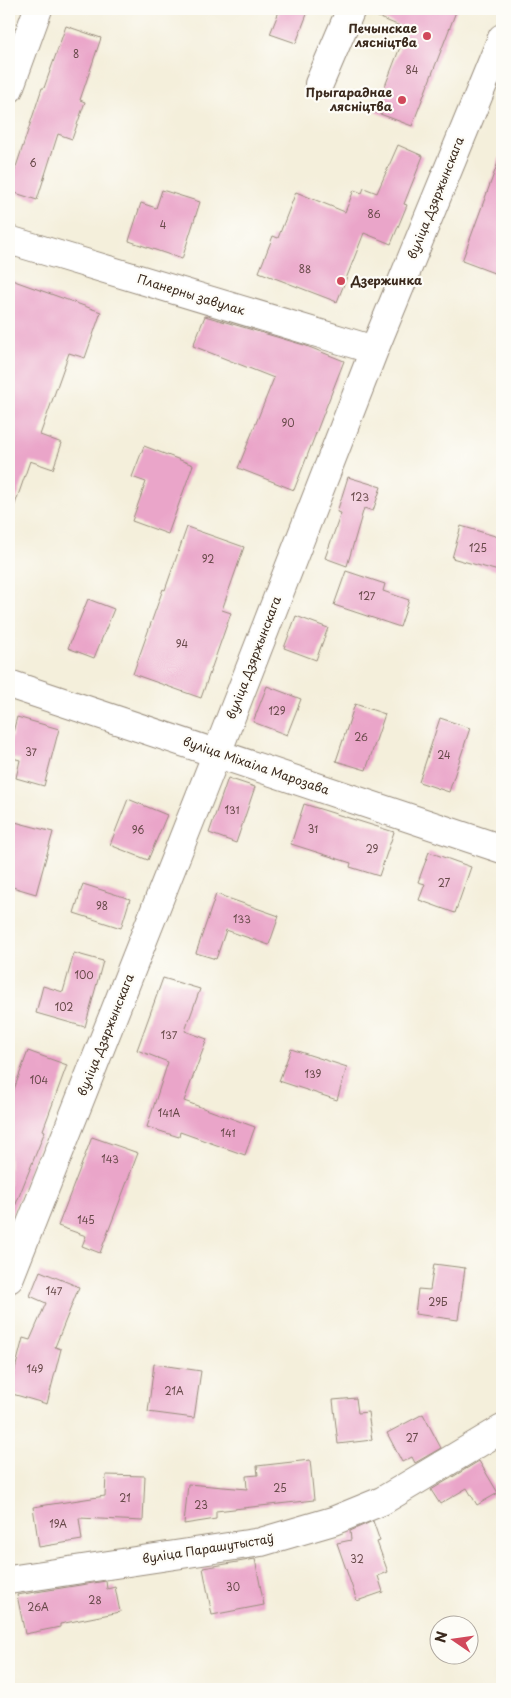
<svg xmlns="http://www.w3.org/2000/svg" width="511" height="1698" viewBox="0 0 511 1698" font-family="'Playpen Sans',sans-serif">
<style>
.building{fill:#eaa5c9}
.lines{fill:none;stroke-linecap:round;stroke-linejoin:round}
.minor-casing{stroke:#988c7c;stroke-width:30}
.minor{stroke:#fff;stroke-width:28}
.poi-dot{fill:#d1495b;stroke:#fdfcf7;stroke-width:2}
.labels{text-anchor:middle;stroke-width:4.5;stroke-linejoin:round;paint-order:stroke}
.number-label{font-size:10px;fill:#674949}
.poi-label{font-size:12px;font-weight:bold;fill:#3b2a1e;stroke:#fdfcf7;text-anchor:end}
.street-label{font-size:12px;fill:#3b2a1e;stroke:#fdfcf7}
</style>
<rect width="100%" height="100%" fill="#fdfcf7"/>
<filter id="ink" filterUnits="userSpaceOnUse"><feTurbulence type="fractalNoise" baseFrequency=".02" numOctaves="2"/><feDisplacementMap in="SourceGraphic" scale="10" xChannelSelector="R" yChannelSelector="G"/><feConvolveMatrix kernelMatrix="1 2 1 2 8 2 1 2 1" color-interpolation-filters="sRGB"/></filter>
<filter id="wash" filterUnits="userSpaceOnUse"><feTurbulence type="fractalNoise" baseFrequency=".0096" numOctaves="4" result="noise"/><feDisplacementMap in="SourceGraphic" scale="20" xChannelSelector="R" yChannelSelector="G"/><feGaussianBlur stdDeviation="1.12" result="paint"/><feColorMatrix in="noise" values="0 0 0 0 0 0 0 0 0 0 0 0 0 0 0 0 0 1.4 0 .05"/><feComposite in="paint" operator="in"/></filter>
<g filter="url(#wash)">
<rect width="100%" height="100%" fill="#f4efdb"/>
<g id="blocks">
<path class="building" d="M280,9h29l-13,34 -26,-9z
M366,9h91l-45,117 -37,-14 32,-83 -41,-17z
M66,26l35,12 -21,62 5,2 -13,37 -14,-5 -21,66 -28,-9v-3l33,-100h2z
M398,145l25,11 -19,48 3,1 -16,39 -27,-11 -27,69 -78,-30 14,-36 5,2 18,-46 49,20 9,-22 8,3 2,-5 13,5z
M500,157l2,1v118l-40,-15z
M162,190l38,12 -18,57 -53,-18 12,-38 15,5z
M9,279l92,33 -16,46 -16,-5 -29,82 22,8 -9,26 -23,-8 -18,52 -3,-1z
M205,316l99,29 40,16 -50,129 -56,-22 36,-90 -81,-32z
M144,446l49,19 -25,69 -36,-13 14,-39 -14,-5z
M348,477l33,10 -8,24 -9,-3 -17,58 -22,-8 16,-45 -4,-1z
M461,526l41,12v34l-50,-14z
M187,527l57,20 -22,63 9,3 -30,85 -68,-24 30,-85 2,1z
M346,571l39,13 -2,7 26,9 -9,27 -66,-22z
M88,599l26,10 -20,49 -26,-10z
M296,616l32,12 -12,32 -32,-12z
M267,686l34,13 -14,36 -34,-13z
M355,704l30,10 -19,56 -30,-9z
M17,717l42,12 -15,57 -28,-8 4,-18 -11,-3v-10z
M440,718l30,10 -21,64 -30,-10z
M228,778l27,9 -19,56 -27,-10z
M128,799l39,16 -19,45 -38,-15z
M304,804l90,28 -15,44 -29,-9 1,-4 -60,-19z
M15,822l38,10 -17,62 -27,-8v-40z
M429,852l42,15 -16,46 -36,-13 6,-16 -7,-2z
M83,884l47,15 -9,29 -47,-15z
M216,894l63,22 -10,29 -43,-15 -10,29 -20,-6z
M74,953l29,8 -18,66 -49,-14 7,-27 20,6z
M163,978l37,11 -15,42 22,8 -23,62 71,26 -10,28 -65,-23 -1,5 -32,-10 21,-65 -31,-12z
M291,1049l56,18 -10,33 -58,-19z
M28,1051l39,14 -24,65 2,1 -35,88 -1,-116z
M92,1137l46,16 -38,100 -18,-7 4,-10 -28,-10z
M434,1264l31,4 -7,52 -43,-6 3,-25 12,1z
M40,1271l39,16 -24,60 6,2 -14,55 -38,-11 14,-55 7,2 16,-37 -16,-7z
M154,1364l47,7 -7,47 -46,-6z
M356,1398l2,15 10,-1 4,28 -34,4 -5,-44z
M423,1414l18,34 -26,15 -3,-6 -10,5 -15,-29z
M310,1460l4,40 -98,11v8l-32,5 4,-40 59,5 -1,-13 12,-1 -1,-9z
M479,1461l19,32 -21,12 -10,-17 -27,16 -9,-14z
M106,1475l39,1 -2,45 -64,-3 3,22 -43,7 -6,-40 72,-11z
M373,1521l7,20 -3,1 11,30 -10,4 5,16 -26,9 -20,-58 14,-3 -1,-9z
M255,1559l9,46 -52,10 -9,-47z
M106,1581l1,8 8,-2 5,25 -60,12v3l-35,7 -8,-39z"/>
</g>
</g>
<g filter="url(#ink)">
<use href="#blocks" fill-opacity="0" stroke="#988c7c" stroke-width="1"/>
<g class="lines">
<g class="minor-casing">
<path id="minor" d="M319,84l32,-75
M9,89l29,-80
M9,240l365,110
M9,684l493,165
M9,1279l208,-526 157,-403 128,-312
M9,1580l252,-38 72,-21 49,-20 120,-72"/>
</g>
<use href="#minor" class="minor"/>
</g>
</g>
<g class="poi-dot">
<circle cx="427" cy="36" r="5"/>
<circle cx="402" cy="100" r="5"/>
<circle cx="341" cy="281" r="5"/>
</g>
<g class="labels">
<g class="number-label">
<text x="76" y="58">8</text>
<text x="412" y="74">84</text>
<text x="33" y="167">6</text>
<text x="374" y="218">86</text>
<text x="163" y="229">4</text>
<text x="305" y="273">88</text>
<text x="288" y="427">90</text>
<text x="360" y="501">123</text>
<text x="478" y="552">125</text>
<text x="208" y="563">92</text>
<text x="367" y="600">127</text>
<text x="182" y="648">94</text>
<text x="277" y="715">129</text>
<text x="361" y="741">26</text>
<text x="31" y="756">37</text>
<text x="444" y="759">24</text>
<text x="232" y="814">131</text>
<text x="313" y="833">31</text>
<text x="138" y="834">96</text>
<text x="372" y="853">29</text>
<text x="444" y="887">27</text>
<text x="102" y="910">98</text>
<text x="242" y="923">133</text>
<text x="84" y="979">100</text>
<text x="64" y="1011">102</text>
<text x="169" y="1039">137</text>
<text x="313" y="1078">139</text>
<text x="39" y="1084">104</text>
<text x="169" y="1117">141А</text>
<text x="228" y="1137">141</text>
<text x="110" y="1163">143</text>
<text x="86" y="1224">145</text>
<text x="54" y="1295">147</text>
<text x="438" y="1306">29Б</text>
<text x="35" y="1373">149</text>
<text x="174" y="1395">21А</text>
<text x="412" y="1442">27</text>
<text x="280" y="1492">25</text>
<text x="125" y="1502">21</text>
<text x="201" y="1509">23</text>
<text x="58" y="1528">19А</text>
<text x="357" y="1563">32</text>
<text x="233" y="1591">30</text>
<text x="95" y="1604">28</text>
<text x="38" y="1611">26А</text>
</g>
<g class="poi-label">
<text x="417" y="33">Печынскае<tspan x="417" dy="14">лясніцтва</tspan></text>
<text x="392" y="97">Прыгараднае<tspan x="392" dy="14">лясніцтва</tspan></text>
<text x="351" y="285" text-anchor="start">Дзержинка</text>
</g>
<g class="street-label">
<text transform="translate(436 198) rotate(-68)" y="4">вуліца Дзяржынскага</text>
<text transform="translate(191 295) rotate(17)" y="4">Планерны завулак</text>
<text transform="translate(254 658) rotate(-69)" y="4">вуліца Дзяржынскага</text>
<text transform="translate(256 766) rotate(19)" y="4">вуліца Міхаіла Марозава</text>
<text transform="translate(106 1035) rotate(-68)" y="4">вуліца Дзяржынскага</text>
<text transform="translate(208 1549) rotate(-9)" y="4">вуліца Парашутыстаў</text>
</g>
</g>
<rect width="511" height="1698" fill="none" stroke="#fdfcf7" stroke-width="30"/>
<g transform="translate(454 1640) rotate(283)"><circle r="24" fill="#fdfcf7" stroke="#afa8a0"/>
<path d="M0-4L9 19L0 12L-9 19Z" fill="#d1495b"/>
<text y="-8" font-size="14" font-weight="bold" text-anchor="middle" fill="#3b2a1e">N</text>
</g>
</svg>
